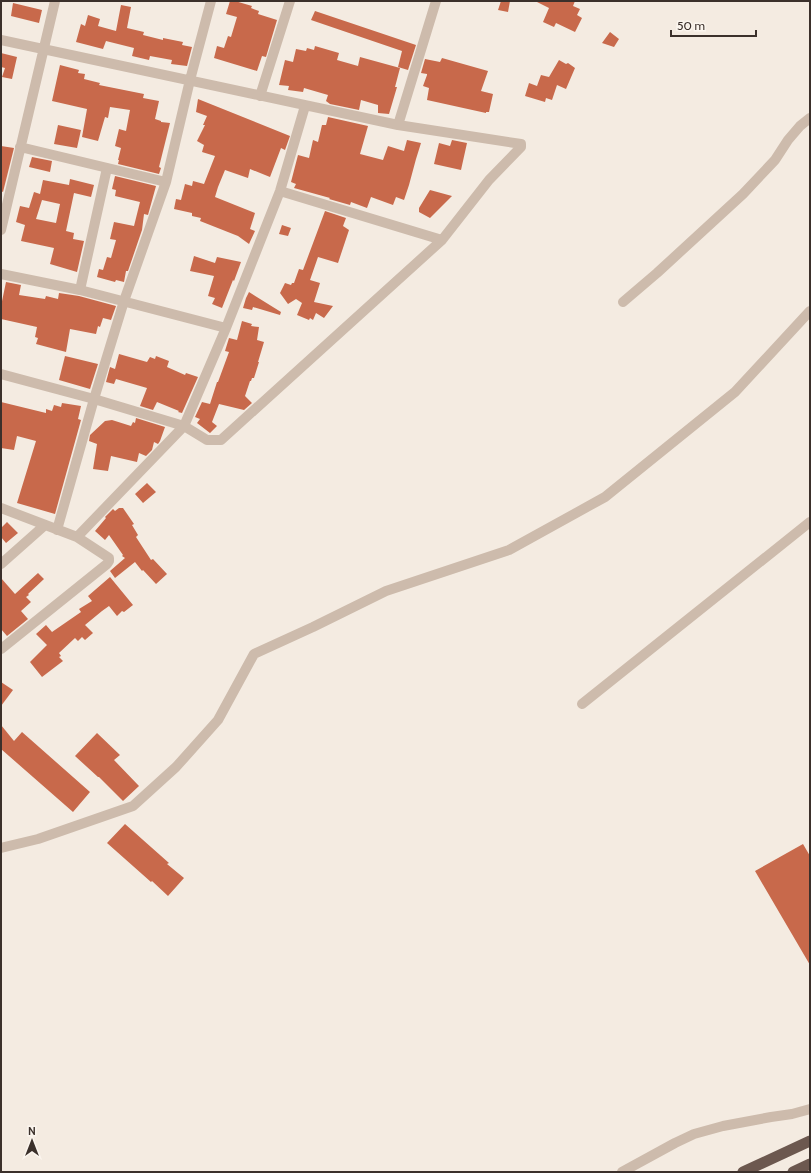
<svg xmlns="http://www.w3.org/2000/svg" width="811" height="1173" viewBox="0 0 811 1173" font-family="Cabin,sans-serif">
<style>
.building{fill:#c8694b;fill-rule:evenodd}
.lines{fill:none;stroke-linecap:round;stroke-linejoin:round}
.minor{stroke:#cdbbac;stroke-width:10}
.trunk{stroke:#6c584f;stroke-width:11}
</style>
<rect width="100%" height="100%" fill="#f4ebe1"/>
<path class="building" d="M230,1h5l17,5 -1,2 8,3 -1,3 19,6 -11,37 -4,-1 -5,15 -43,-13 3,-12 7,2 4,-12 3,1 6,-20 -11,-3z
M501,1h9l-2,11 -10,-2z
M535,1h40l-2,5 7,3 -3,6 5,3 -7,14 -19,-9 -2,4 -11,-5 6,-14z
M13,3l29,7 -3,13 -28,-7z
M121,5l10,2 -4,21 17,4 -1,3 20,5v-2l20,4 -1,3 10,2 -5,19 -16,-2 1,-4 -22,-4 -1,4 -17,-4 2,-8 -28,-7 -3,8 -27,-7 5,-18 4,2 3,-11 12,4 -2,7 18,5z
M315,11l101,34 -8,25 -10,-3 4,-16 -91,-31z
M610,32l9,7 -5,8 -12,-4z
M315,46l24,7 -2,7 21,6 2,-9 40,11 -5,19h2l-8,27 -11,-1v-8l-17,-5 -2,10 -29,-6 -4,-3 2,-6 -24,-7 -1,4 -15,-2 1,-4 -10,-1 6,-25 8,2 3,-13 10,2 1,-3 7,2z
M1,53l16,4 -5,22 -10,-2 3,-9 -4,-1z
M442,58l46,13 -7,20 12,3 -4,18h-3v1l-59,-13 2,-12 -6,-2 4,-11v-1l-6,-1 4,-14 15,3z
M559,60l7,4 2,-1 7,5 -9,21 -9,-4 -5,15 -6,-2 -1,4 -20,-6 4,-13 8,3 4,-11 8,2z
M60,65l19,5 -1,3 7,1 -1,5 16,4 -1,2 45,9 -1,4 16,3 -4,18 6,2v1l9,1 -11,44 2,1 -2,6 -41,-10 1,-4h-1l3,-12 -6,-2 4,-17 7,2 4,-21 -20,-3 -2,11 -3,-1 -7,24 -16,-4 5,-28 -35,-8z
M198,99l92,37 -5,14 -4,-2 -11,29 -20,-8 -2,9 -23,-8 -7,17 -3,10 40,16 -5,16 5,2 -6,13 -11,-8 -38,-15 1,-3 -9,-2v-3l-18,-4 2,-10 5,1 4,-16 7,2 1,-5 11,3 11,-28 -13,-4 2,-7 -7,-4 8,-16h-2l4,-9 -11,-4z
M328,117l40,9 -8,28 23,6 5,-14 16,5 3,-11 14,3 -5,16 -7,26 -5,15 -8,-3 -3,8 -22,-8 -4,11 -16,-6 -1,3 -21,-6 1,-1 -36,-10 2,-4 -5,-2 7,-27 11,3 4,-18 5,2 4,-17h4z
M58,125l23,5 -4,18 -23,-4z
M452,140l15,3 -6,27 -27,-6 5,-21 11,3z
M1,146l13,2 -11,44 -2,-1z
M32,157l20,4 -2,11 -21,-5z
M115,176l41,10 -8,29 -4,-1 -2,16 -14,41h-2l-2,11 -8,-2 -1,2 -18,-5 2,-8 4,1 4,-13 4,1 5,-18 -6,-1 4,-17 20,4 6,-24 -25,-6 1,-6 -4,-1z
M70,179l24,6 -3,12 -17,-4 -8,38 8,2 -1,6 11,2 -7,31 -27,-8 4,-16 -33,-7 4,-16 -9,-3 4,-16 9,2 5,-16 6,2 3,-14 26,5zM42,200l18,4 -4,19 -20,-4z
M430,190l22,6 -22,22 -11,-6v-4z
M325,211l21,7 -3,8 6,4 -11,33 -20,-6 -8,23 10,3 -6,19 19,4 -9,12 -8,-5 -3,7 -3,-2 -1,2 -12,-5 5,-12 -6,-4 -8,5 -8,-11 5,-10 6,2 1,-2h2l5,-14 4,1z
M282,225l9,3 -3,8 -9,-2z
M194,256l21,7 2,-6 24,5 -7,19 -1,-1 -11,28 -10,-4 3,-6 -7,-2 6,-20 -24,-5z
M6,282l15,3 -2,10 26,4 1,-3 12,3 1,-6 20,3 37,10 -5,14 -8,-2 -3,9 -2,-1 -2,8 -26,-5 -4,23 -30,-8 2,-6 -3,-1 2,-10 -36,-8v-13z
M249,292l32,20 -1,3 -27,-8 -1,3 -9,-2 3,-10z
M242,321l10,3 -1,2 8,1 -2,13 7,2 -6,20h1l-5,16h-2l-1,3h-1l-5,15 7,7 -8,7 -25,-6 -7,18 5,4 -7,7 -13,-10 3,-4 -5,-2 7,-15 8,2 7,-22h1l11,-30 -4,-1 4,-13 8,2z
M119,354l28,8 3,-5 5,2 1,-3 13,5 -2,6 18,8 1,-2 12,4 -16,36 -4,-1 1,-1 -22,-9 -4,8 -13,-4 7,-18 -31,-9 -2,5 -8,-2 4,-15 5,2z
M65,356l33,8 -8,25 -31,-9z
M1,402l45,11v-4l6,2 2,-6 7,2 1,-4 19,3 -3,13 3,1 -26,94 -38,-11 19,-62 -19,-5 -3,14 -13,-2z
M136,418l29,9 -5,14 -2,3 -4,-2 -2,8 -6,6 -7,-3 -2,9 -26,-6 -3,15 -15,-2 4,-25 -8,-3 1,-6 15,-14 7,-1 19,6 2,-4 2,1z
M147,483l9,9 -13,11 -8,-9z
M119,508h4l11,16 -2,1 6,10 -2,2 15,23 2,-1 14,15 -11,10 -13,-14 -1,1 -7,-9 -20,16 -5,-7 15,-13 -3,-2 1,-1 -14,-20 -4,5 -10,-9 11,-13 -1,-1 8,-8 2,2z
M7,522l11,11 -12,10 -5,-6v-9z
M38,573l6,6 -16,15 1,1 -3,2 5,5 -10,9 7,8 -21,17 -6,-7v-51l14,16z
M110,577l23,28 -9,7 -2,-1 -5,5 -8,-10 -7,5 -17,14 8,8 -8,7 -3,-3 -4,4 -3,-3 -16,15 2,3 -2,1 4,4 -21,16 -12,-15 17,-17 -11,-11 10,-9 6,7 29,-20 -2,-3 13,-8 -4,-5z
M1,682l12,8 -12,16z
M1,725l13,16 8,-9 68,60 -17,20 -72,-63z
M97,733l23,22 -6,5 25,26 -16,15 -24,-24h-1l-23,-21z
M125,824l44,39 -2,1 17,14 -16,18 -16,-15 -1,1 -44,-39z
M803,844l7,12v109l-55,-94z"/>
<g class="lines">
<path class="minor" d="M1,40l397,85 123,19v3l-32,33 -47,60 -221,200h-14l-23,-14 42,-98 54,-137 25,-85
M260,96l30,-95
M398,125l38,-124
M20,147l146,35
M280,191l162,49
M1,230l54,-229
M1,274l79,16 146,38
M80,290l27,-122
M623,302l34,-29 86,-79 32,-34 13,-20 12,-14 10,-8
M1,374l93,25 90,27 -107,111
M1,508l76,29 32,21v3l-2,3 -106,85
M57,530l37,-131 30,-98 42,-119 24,-102 21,-79
M1,564l44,-39
M582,704l228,-182
M1,848l37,-9 95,-33 43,-39 42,-47 36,-66 59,-27 73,-36 123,-41 96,-53 130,-105 75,-81
M622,1172l53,-29 19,-9 29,-8 48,-9 21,-3 18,-5"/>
<path class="trunk" d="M743,1172l67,-31
M793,1172l17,-8"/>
</g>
<rect width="811" height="1173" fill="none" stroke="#3b302b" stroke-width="4"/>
<g transform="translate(32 1141)" stroke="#fbf5ee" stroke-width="3" paint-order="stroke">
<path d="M0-3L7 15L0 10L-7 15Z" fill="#3b302b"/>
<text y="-6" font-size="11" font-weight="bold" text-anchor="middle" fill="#3b302b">N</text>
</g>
<path d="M671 30v6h85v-6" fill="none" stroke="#3b302b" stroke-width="2"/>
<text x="677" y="30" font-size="12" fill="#3b302b" stroke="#fbf5ee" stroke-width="3" paint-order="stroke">50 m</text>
</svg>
